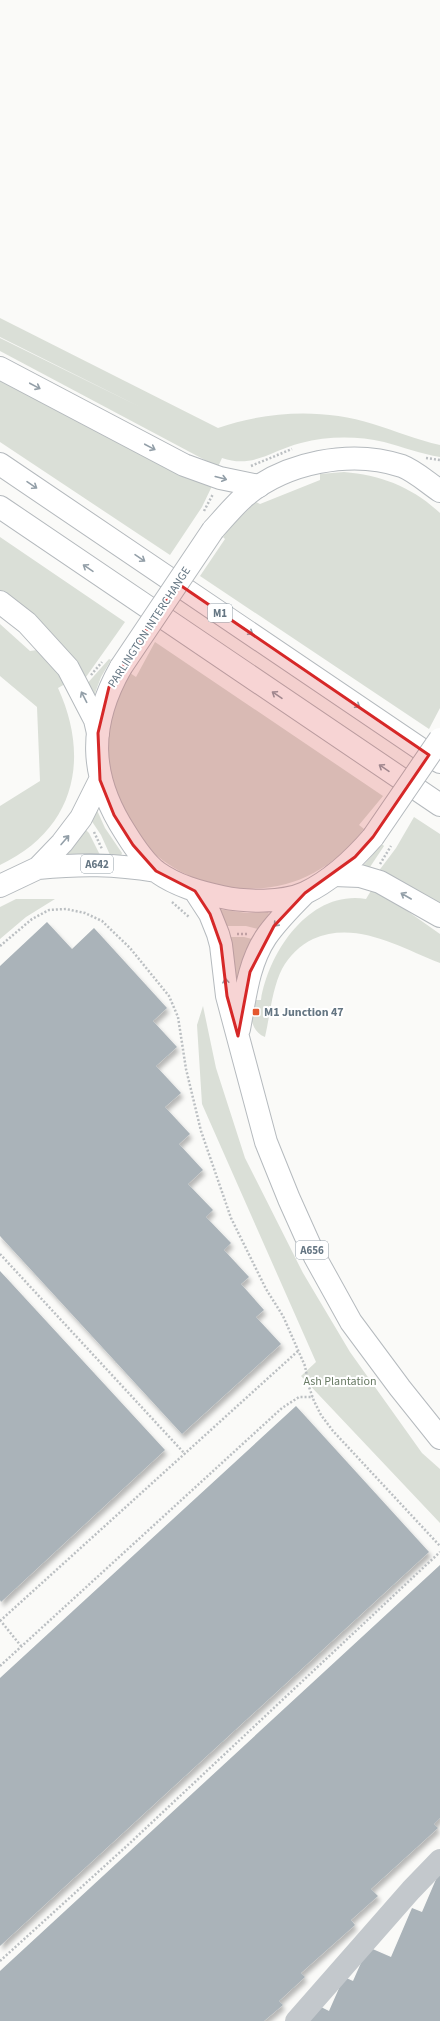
<svg xmlns="http://www.w3.org/2000/svg" width="440" height="2021" viewBox="0 0 440 2021" font-family="'Source Sans 3',sans-serif">
<style>
.green{fill:#dadfd7}
.building{fill:#aab3b9;filter:url(#shadow)}
.lines{fill:none;stroke-linecap:round;stroke-linejoin:round}
.major-casing{stroke:#b5babe;stroke-width:24}
.highway-casing{stroke:#b4b9bd;stroke-width:24}
.path{stroke:#bbbfc2;stroke-width:2.5;stroke-dasharray:2 2;stroke-linecap:butt}
.minor{stroke:#c3c8cc;stroke-width:22}
.major{stroke:#fff;stroke-width:22}
.highway{stroke:#fff;stroke-width:22}
.major-bridge-casing{stroke:#b5babe;stroke-width:24;stroke-linecap:butt}
.major-bridge{stroke:#fff;stroke-width:22}
.oneway{stroke:#939fa8}
.marked{fill:#d62828;fill-opacity:0.2;stroke:#d62828;stroke-width:3;stroke-linejoin:round}
.poi-dot{fill:#e4572e;stroke:#fff;stroke-width:1.5}
.labels{text-anchor:middle;stroke-width:4;stroke-linejoin:round;paint-order:stroke}
.shield{fill:#fff;stroke:#939fa8;stroke-width:1}
.shield-label{font-size:11px;font-weight:bold;fill:#657683}
.street-label{font-size:12px;fill:#657683;stroke:#fff}
.poi-label{font-size:12px;font-weight:bold;fill:#657683;stroke:#fff;text-anchor:start}
.park-label{font-size:12px;fill:#687a64;stroke:#fff}
</style>
<defs>
<filter id="shadow"><feDropShadow dx="2.5" dy="4.5" stdDeviation="2" flood-color="#0004"/></filter>
</defs>
<rect width="100%" height="100%" fill="#fafaf8"/>
<path class="green" d="M0,318l218,110c50,-17 104,-20 155,-4 23,7 44,16 67,21v12c-19,-3 -37,-10 -56,-15 -27,-6 -56,-6 -83,1 -29,7 -48,26 -79,15l-4,9 -218,-116v-13l138,68 -138,-69z
M0,374l213,110 -11,23 -32,48 -170,-113z
M344,472c37,3 68,15 96,41v195l-11,21 -229,-153 25,-37 -2,-2 7,-10 26,-25 4,2 60,-24v-6z
M0,537l125,85 -39,55 -4,1 -82,-81z
M0,624l30,27 7,-1 19,21 9,13 -7,4c33,72 16,142 -58,177v-59l40,-25 -3,-74 -37,-31z
M155,642l228,154 -24,29 5,4c-40,52 -95,71 -158,53 -36,-11 -67,-36 -83,-70 -4,-7 -5,-15 -7,-23 -8,-24 -11,-46 -5,-71 4,-16 11,-30 19,-45l6,4z
M109,659l2,1 -10,17 -7,19 -9,-10z
M96,808l9,20 17,25 -1,3 -11,-1 -9,-20 -12,-18z
M414,817l26,17v76l-62,-38 18,-24z
M83,827l6,6 11,22 -33,3 -4,-8z
M382,844l2,2 -16,24 -6,-3z
M372,889l24,14 44,31v29c-41,-16 -84,-43 -127,-24 -13,6 -24,17 -31,30 -10,20 -12,46 -17,68 -15,-6 -15,-23 -14,-37h10c8,-49 49,-110 105,-101z
M16,899h39l-29,18 -26,22v-32z
M217,909l30,4 21,-1 1,2 -11,15 -12,-3h-23z
M226,937h18l8,2 -15,56z
M203,1006l13,62 29,90 58,115 47,79 72,101 18,16v54l-139,-147 15,-14 -114,-258 -5,-79z"/>
<path class="building" d="M47,922l25,27 22,-21 73,80 -14,13 24,26 -21,19 25,27 -16,14 25,27 -11,10 24,26 -15,14 25,26 -7,7 25,26 -7,7 25,27 -8,7 23,26 -8,7 25,27 -99,90 -182,-198v-270z
M0,1271l165,179 -164,152 -1,-2z
M296,1406l133,146 -429,394v-268z
M440,1565v253l-6,6 4,4 -67,61 7,7 -27,24 4,5 -54,48 4,4 -26,24 4,4 -19,16h-264v-50z
M440,1870v151h-132l7,-17 14,7 15,-34 9,4 15,-34 23,10 21,-49 10,4z"/>
<g class="lines">
<g class="major-casing">
<path id="major" d="M213,530c10,-11 20,-23 31,-33 41,-35 107,-48 158,-31 13,5 26,17 38,25
M121,667c-33,58 -32,109 4,165 8,13 20,31 32,40 20,14 42,20 65,25 23,5 61,6 83,-4 27,-13 49,-34 68,-56
M38,868c43,-4 76,-4 118,3
M0,886l38,-18 24,-25 19,-25 19,-38
M195,891l15,23 8,20 3,11 6,51 39,146 23,57 26,58 36,65 49,66 40,50
M239,1029c6,-31 9,-65 27,-92 11,-16 25,-30 39,-44"/>
</g>
<g class="highway-casing">
<path id="highway" d="M0,368l184,97 36,13 39,8
M0,464l440,298
M0,507l440,298
M0,602l27,21 41,45 27,52 3,13
M334,875l26,1 20,6 60,34"/>
</g>
<path class="path" d="M426,458l14,2
M251,466l41,-17
M204,511l9,-17
M91,675l11,-13
M94,832l8,17
M380,864l11,-18
M172,902l17,15
M237,934h11
M0,946l32,-27 17,-9 17,-1 19,4 17,8 28,27 39,48 9,21 8,52 15,62 30,87 35,71 17,27 22,50 4,21 5,14 7,14 12,16 107,115
M0,1254l185,200
M0,1620l21,26
M0,1621l298,-270
M0,1666l282,-258 17,-11h14
M0,1961l130,-118 310,-291"/>
<path class="minor" d="M296,2021l115,-131 29,-30"/>
<use href="#major" class="major"/>
<use href="#highway" class="highway"/>
<g class="major-bridge-casing">
<path id="major-bridge" d="M121,667l92,-137
M373,837l67,-98"/>
</g>
<use href="#major-bridge" class="major-bridge"/>
</g>
<defs><path id="oneway-shaft" d="M-6 0H5M1.5-3L5.5 0L1.5 3" fill="none" stroke-width="1.6" stroke-linecap="round" stroke-linejoin="round"/></defs>
<g class="oneway">
<use href="#oneway-shaft" transform="translate(35 386) rotate(28)"/>
<use href="#oneway-shaft" transform="translate(150 447) rotate(28)"/>
<use href="#oneway-shaft" transform="translate(221 478) rotate(15)"/>
<use href="#oneway-shaft" transform="translate(32 485) rotate(34)"/>
<use href="#oneway-shaft" transform="translate(140 558) rotate(34)"/>
<use href="#oneway-shaft" transform="translate(88 568) rotate(-146)"/>
<use href="#oneway-shaft" transform="translate(248 631) rotate(34)"/>
<use href="#oneway-shaft" transform="translate(277 695) rotate(-146)"/>
<use href="#oneway-shaft" transform="translate(84 697) rotate(-117)"/>
<use href="#oneway-shaft" transform="translate(355 704) rotate(34)"/>
<use href="#oneway-shaft" transform="translate(384 768) rotate(-146)"/>
<use href="#oneway-shaft" transform="translate(65 840) rotate(-49)"/>
<use href="#oneway-shaft" transform="translate(406 896) rotate(-150)"/>
<use href="#oneway-shaft" transform="translate(278 922) rotate(132)"/>
<use href="#oneway-shaft" transform="translate(226 984) rotate(-96)"/>
</g>
<path class="marked" d="M177,583l252,172 -56,82 -18,20 -50,36 -31,33 -24,46 -12,64 -11,-40 -6,-51 -11,-31 -15,-23 -39,-20 -23,-26 -19,-30 -14,-35 -2,-47 11,-46z"/>
<rect class="poi-dot" x="252" y="1008" width="8" height="8" rx="2"/>
<g class="labels">
<g class="shield">
<rect x="208" y="604" width="24" height="18" rx="3"/>
<rect x="81" y="855" width="32" height="18" rx="3"/>
<rect x="296" y="1241" width="32" height="18" rx="3"/>
</g>
<g class="shield-label">
<text x="220" y="617">M1</text>
<text x="97" y="868">A642</text>
<text x="312" y="1254">A656</text>
</g>
<g class="street-label">
<text transform="translate(149 627) rotate(-57)" y="4">PARLINGTON INTERCHANGE</text>
</g>
<g class="poi-label">
<text x="264" y="1016">M1 Junction 47</text>
</g>
<g class="park-label">
<text x="340" y="1385">Ash Plantation</text>
</g>
</g>
</svg>
